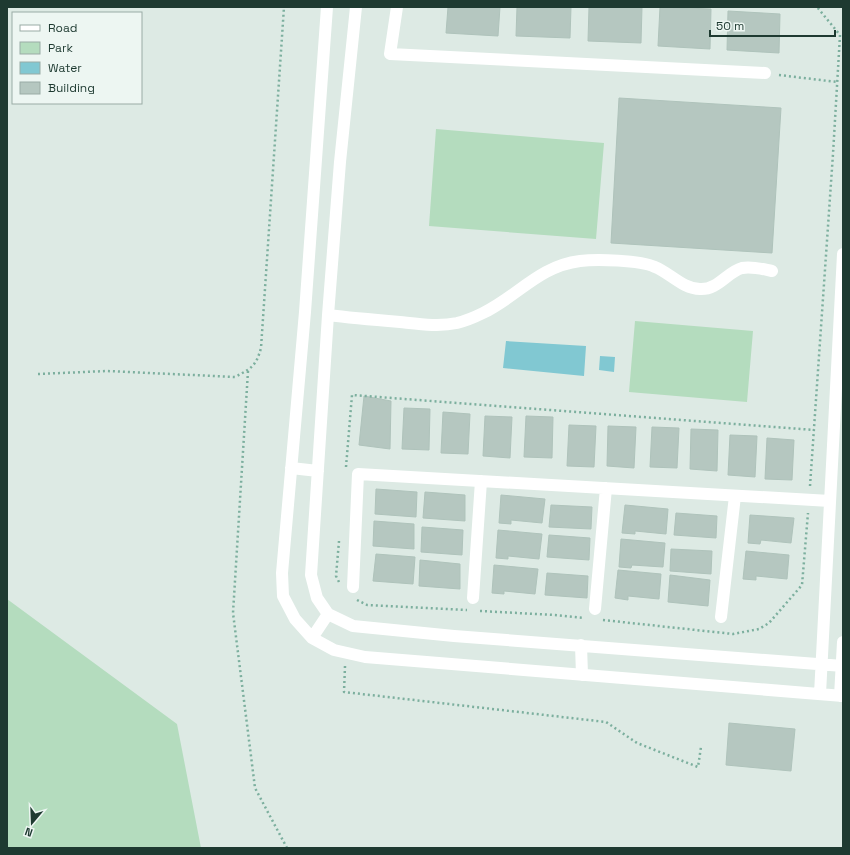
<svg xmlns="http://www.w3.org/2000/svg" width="850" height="855" viewBox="0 0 850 855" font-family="'Space Grotesk',sans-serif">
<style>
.green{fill:#b4dcbe}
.water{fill:#81c8d2}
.building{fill:#b5c7c0;stroke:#afc3bb}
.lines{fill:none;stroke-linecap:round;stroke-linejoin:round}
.path{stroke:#7caf9e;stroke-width:2.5;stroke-dasharray:2 3;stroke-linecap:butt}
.street{stroke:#fff;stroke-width:12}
</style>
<rect width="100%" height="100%" fill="#ddeae4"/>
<path class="green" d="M436,129l168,14 -8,96 -167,-13z
M635,321l118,10 -6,71 -118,-10z
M7,599l170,125 24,124h-194z"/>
<path class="water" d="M506,341l80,5 -2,30 -81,-8z
M600,356l15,1 -1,15 -15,-2z"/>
<path class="building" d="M448,7h52l-2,29 -52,-3z
M517,7h54l-1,31 -54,-2z
M589,7h53l-1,36 -53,-2z
M660,7l51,2 -1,40 -52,-3z
M728,11l52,3 -1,39 -52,-3z
M619,98l162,10 -9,145 -161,-10z
M364,396l27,5 -1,48 -31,-4z
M404,408l26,1 -1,41 -27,-1z
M443,412l27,2 -2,40 -27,-1z
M485,416l27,1 -2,41 -27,-2z
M526,416l27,1 -1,41 -28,-1z
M569,425l27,1 -2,41 -27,-1z
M608,426l28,1 -2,41 -27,-2z
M652,427l27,1 -2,40 -27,-1z
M691,429l27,1 -1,41 -27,-2z
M730,435l27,1 -2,41 -27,-2z
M767,438l27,2 -2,40 -27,-1z
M376,489l41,3 -1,25 -41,-3z
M425,492l40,3v26l-42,-3z
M501,495l44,4 -3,24 -31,-3v4l-12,-1z
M551,505l41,2 -1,22 -42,-2z
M625,505l43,4 -2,25 -31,-3v3l-13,-1z
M676,513l41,3 -1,22 -42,-3z
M750,515l44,3 -3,25 -30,-3 -1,4 -12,-1z
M374,521l40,3v25l-41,-3z
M422,527l41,3 -1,25 -41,-3z
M498,530l44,4 -3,25 -31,-3v3l-12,-1z
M549,535l41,3 -1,22 -42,-3z
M621,539l44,4 -2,24 -31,-2 -1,3 -12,-1z
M671,549l41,2 -1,23 -41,-3z
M746,551l43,4 -2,24 -31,-3v4l-13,-1z
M376,554l39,3 -2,27 -40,-3z
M420,560l40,4v25l-41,-3z
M494,565l44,4 -3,25 -31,-3v3l-12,-1z
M618,570l43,4 -2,25 -31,-3v4l-13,-2z
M547,573l41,3 -1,22 -42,-3z
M670,575l40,5 -2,26 -40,-4z
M729,723l66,6 -4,42 -65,-6z"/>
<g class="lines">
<path class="path" d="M779,75l58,7
M248,371l-15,242 22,175 32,60
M38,374l69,-3 128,6c17,-9 21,-11 26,-29l23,-341
M346,467l6,-72 462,35
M810,486l23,-332 7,-119 -23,-28
M339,582l-3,-6 3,-35
M357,600l10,5 100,5
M480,611l75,4 29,3
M603,620l130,14 26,-5 10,-6 33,-38 6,-72
M345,666l-1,26 262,30 31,21 61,24 3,-20"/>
<path class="street" d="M327,7l-22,305 -23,261 1,23 12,23 17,19 22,12 31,7 478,39
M356,7l-16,155 -12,153 -17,260 6,23 11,16 25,12 101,10 389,30
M397,7l-7,47 375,19
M328,315c24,3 48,5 72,7 19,2 39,5 57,1 8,-2 18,-6 26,-10 35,-17 56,-47 97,-52 16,-2 60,-1 75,6 15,6 28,22 45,22 18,1 27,-17 42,-21 10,-2 20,1 30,3
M291,468l27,3
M353,587l5,-113 472,27
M473,598l8,-117
M595,609l11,-121
M721,617l14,-121
M312,638l16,-24
M581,645l1,30
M820,694l23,-440
M840,696l3,-54"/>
</g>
<rect width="850" height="855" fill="none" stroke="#1e3a31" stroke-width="16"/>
<rect x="12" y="12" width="130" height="92" fill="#edf6f2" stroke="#9aaba5"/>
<rect x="20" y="25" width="20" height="6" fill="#ffffff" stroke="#9aaba5"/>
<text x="48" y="32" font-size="12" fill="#1e3a31">Road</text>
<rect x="20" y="42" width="20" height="12" fill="#b4dcbe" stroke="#9aaba5"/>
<text x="48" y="52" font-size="12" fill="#1e3a31">Park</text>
<rect x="20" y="62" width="20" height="12" fill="#81c8d2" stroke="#9aaba5"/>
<text x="48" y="72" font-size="12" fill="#1e3a31">Water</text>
<rect x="20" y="82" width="20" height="12" fill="#b5c7c0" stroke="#9aaba5"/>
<text x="48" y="92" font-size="12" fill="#1e3a31">Building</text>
<g transform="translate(32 823) rotate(199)" stroke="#edf6f2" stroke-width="3" paint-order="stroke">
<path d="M0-3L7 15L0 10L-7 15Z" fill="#1e3a31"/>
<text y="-6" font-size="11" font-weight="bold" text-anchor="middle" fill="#1e3a31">N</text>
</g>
<path d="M710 30v6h125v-6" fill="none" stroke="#1e3a31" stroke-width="2"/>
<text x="716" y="30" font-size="12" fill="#1e3a31" stroke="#edf6f2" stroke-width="3" paint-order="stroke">50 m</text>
</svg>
